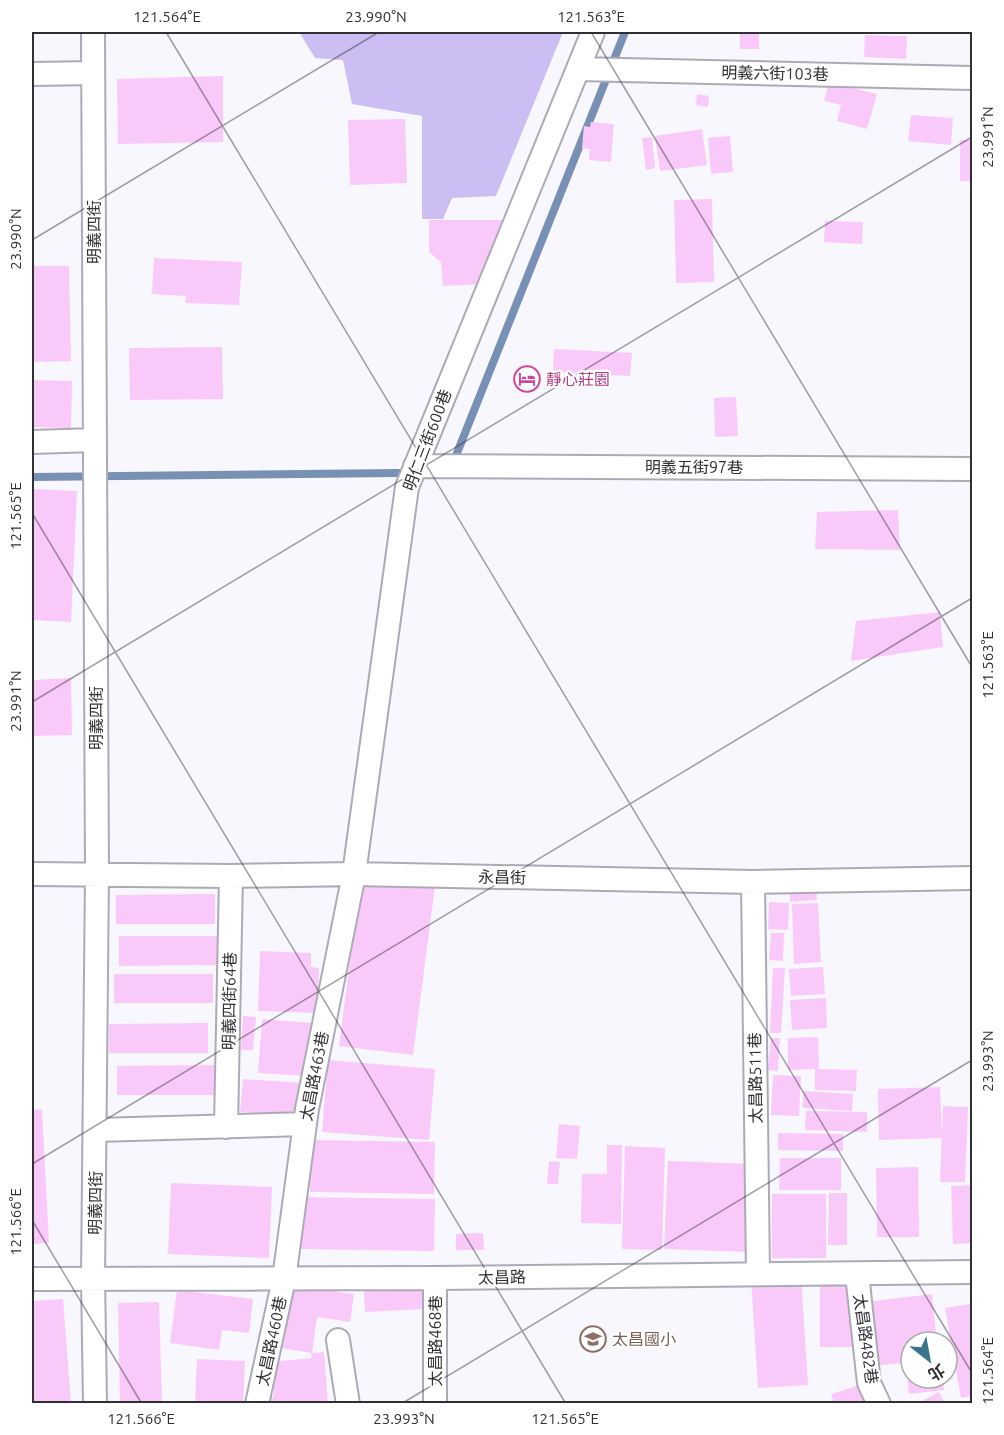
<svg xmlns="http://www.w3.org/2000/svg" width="1004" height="1435" viewBox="0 0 1004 1435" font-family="Ubuntu,'Noto Sans TC',sans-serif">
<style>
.green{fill:#ccbdf3}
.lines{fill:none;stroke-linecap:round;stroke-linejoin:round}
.stream{stroke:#7890b4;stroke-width:8}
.building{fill:#f9caf9}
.minor-casing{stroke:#adaab6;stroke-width:26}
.minor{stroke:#fff;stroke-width:22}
.ticks{fill:none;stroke:#302f34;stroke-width:1.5;stroke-opacity:0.45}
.labels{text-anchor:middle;stroke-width:4.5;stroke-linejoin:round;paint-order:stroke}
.street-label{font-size:16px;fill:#302f34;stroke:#fff}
.hotel-label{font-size:16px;fill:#b23c85;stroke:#fff;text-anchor:start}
.education-label{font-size:16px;fill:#785e54;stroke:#fff;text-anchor:start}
.neatline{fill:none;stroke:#302f34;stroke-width:2}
.ticks-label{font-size:15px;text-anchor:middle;fill:#302f34}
</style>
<rect width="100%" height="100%" fill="#f8f7fe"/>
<path class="green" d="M299,32h264l-67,164 -44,2 -9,21h-21v-103l-70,-12 -9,-44 -28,-2z"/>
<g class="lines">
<path class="stream" d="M457,453l168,-421
M32,477l367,-4"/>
</g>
<path class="building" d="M740,32h19v17h-19z
M889,32h16v2l-16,-1z
M865,35l42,1 -1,23 -42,-2z
M223,76v66l-105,2 -1,-65z
M829,82l48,12 -10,35 -30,-8 4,-16 -17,-4z
M697,94l12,2 -1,11 -12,-2z
M911,115l42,3 -2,27 -43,-4z
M405,119l2,64 -57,2 -2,-65z
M591,122l23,2 -3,38 -22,-2 1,-11 -8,-1 2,-22 6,1z
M702,129l5,36 -47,6 -5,-35z
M730,136l3,36 -22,2 -3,-36z
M652,137l3,31 -9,2 -4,-32z
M960,140h12v41h-12z
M712,199l2,83 -38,1 -2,-83z
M429,220h77l-21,64 -42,2 -2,-24 -12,-10z
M825,221l38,1 -1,22 -38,-2z
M154,258l88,4 -3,43 -54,-2 1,-7 -34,-2z
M32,266h37l2,95 -39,1z
M222,347l1,52 -93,1 -1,-52z
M554,349l78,4 -2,23 -77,-4z
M32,380l40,1 -1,47 -39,-1z
M736,397l2,39 -23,1 -1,-39z
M32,489l45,2 -6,131 -39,-2z
M898,510l2,40 -85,-1 2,-37z
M940,612l3,35 -92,14 5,-40z
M71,678l1,57 -40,1v-56z
M361,876l74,10 -22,169 -74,-9z
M816,887l1,13 -27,2v-14z
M215,894v30h-99v-29z
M769,902l20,1 -1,27 -20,-1z
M818,903l3,59 -27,2 -2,-60z
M771,933h13l-1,28 -14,-1z
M119,936h99v29l-99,1z
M260,951l51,2v14l8,1 -2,45 -59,-2z
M823,967l2,27 -34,2 -2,-27z
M773,968h12l-4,65h-11z
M114,974h99v29h-99z
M826,998l1,30 -35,2 -2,-30z
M243,1016l13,1 -3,33h-12z
M262,1019l51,4 -3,53 -52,-3z
M208,1023v30h-99v-29z
M818,1037l1,32 38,1 -1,21 -41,-1v-21l-27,1v-32z
M771,1038h9l-2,33 -10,-1z
M328,1060l107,9 -6,71 -107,-8z
M216,1065v30h-99v-29z
M773,1075l28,1 -2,40 -28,-1z
M243,1079l59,4 -3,33 -59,-4z
M940,1087l2,51 -63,2 -1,-51z
M803,1091l50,3 -1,17 -49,-3z
M943,1106l25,1 -3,75h-25z
M42,1109l7,134 -17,1v-134z
M806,1111l61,1v20l-62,-2z
M559,1124l21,2 -3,33 -21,-1z
M778,1133l65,1v17l-65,-1z
M311,1140l124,2 -1,52 -124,-2z
M607,1145h15l-1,79 -40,-1 1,-49h25z
M625,1146l40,2 -3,102 -40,-1z
M780,1158h61v32h-62z
M549,1161l11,1 -2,22h-11z
M668,1161l87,3 -3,88 -88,-3z
M918,1167l1,70h-42l-1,-69z
M171,1183l101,4 -3,71 -101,-4z
M972,1185v58l-19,1 -2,-58z
M829,1193h18v52h-19z
M772,1194h54v64h-54z
M301,1197l134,2 -1,52 -134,-2z
M483,1233l1,17h-28v-16z
M801,1276l7,109 -50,3 -7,-109z
M820,1284h34v63h-34z
M290,1286l64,8 -4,28 -33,-5 -5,36 -31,-5z
M423,1287l1,22 -59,3 -1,-21z
M177,1290l76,9 -4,34 -27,-3 -3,20 -49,-7z
M932,1294l5,48h-26v20l-38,4 -8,-64z
M63,1299l8,105h-39v-103z
M159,1302l3,102h-42l-2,-101z
M970,1304l1,3h1v89l-11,2 -16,-90z
M324,1352l4,52h-63l-1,-6 10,-1 -3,-35 41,-4 -1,-5z
M197,1359l48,2 -2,43 -48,-1z
M911,1364v14h32l1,12 -35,4 -3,-29z
M866,1383l7,21h-39l-3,-10z
M939,1392l6,12h-29z"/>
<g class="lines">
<g class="minor-casing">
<path id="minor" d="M93,32l4,841 -4,405 2,126
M578,69l394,9
M32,74l61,-1
M32,442l63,-2
M415,466l557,3
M32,874l199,2 123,-2 399,8 219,-4
M753,882l5,392
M226,1127l5,-251
M96,1130l209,-6
M857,1274l12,109 10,21
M32,1279l403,-1 537,-6
M338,1340l10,64
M257,1404l27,-125 23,-170 47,-235 53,-387 186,-455
M435,1404v-126"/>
</g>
<use href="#minor" class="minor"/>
</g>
<path class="ticks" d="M166,32l806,1341M591,32l381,635M32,240l347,-208M32,513l534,891M32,702l940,-565M32,1164l940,-566M32,1220l110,184M401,1404l571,-344"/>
<defs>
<g id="hotel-ring" transform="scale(1.35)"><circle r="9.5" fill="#fff" stroke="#d1479c" stroke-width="1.5"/><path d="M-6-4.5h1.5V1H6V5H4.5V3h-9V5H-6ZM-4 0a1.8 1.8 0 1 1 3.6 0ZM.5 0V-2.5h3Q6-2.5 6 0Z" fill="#d1479c"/></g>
<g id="school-ring" transform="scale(1.35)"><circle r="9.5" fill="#fff" stroke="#8d6e63" stroke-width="1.5"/><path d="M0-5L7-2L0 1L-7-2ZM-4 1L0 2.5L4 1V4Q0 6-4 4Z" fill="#8d6e63"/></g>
</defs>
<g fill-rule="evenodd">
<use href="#hotel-ring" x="527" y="379"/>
<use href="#school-ring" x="593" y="1339"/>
</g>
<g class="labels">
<g class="street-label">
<text transform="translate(775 73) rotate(1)" y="6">明義六街103巷</text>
<text transform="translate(94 232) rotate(-90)" y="6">明義四街</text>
<text transform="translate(427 440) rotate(-69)" y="6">明仁三街600巷</text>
<text x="694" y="473">明義五街97巷</text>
<text transform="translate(96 718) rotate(-90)" y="6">明義四街</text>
<text transform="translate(502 877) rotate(1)" y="6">永昌街</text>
<text transform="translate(229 1001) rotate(-89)" y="6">明義四街64巷</text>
<text transform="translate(314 1076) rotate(-79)" y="6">太昌路463巷</text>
<text transform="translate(755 1078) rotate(-91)" y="6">太昌路511巷</text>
<text transform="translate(95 1203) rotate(-89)" y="6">明義四街</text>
<text transform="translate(502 1277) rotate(-1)" y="6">太昌路</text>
<text transform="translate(866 1339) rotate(82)" y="6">太昌路482巷</text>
<text transform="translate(271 1341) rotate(-78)" y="6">太昌路460巷</text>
<text transform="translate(435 1341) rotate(-90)" y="6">太昌路468巷</text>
</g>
<g class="hotel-label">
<text x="546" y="385">靜心莊園</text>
</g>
<g class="education-label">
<text x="612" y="1345">太昌國小</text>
</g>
</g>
<rect width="1004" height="1435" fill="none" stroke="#ffffff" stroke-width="66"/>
<g transform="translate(929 1360) rotate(149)"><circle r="28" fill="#ffffff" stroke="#acacae" stroke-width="1.5"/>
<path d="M0-4.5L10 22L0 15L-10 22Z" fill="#39768c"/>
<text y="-9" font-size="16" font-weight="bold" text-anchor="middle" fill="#302f34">北</text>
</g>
<rect x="33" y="33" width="938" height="1369" class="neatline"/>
<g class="ticks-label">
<text x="167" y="22">121.564°E</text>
<text x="376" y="22">23.990°N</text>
<text x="591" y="22">121.563°E</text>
<text transform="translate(988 137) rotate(-90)" y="5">23.991°N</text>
<text transform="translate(16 239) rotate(-90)" y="5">23.990°N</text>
<text transform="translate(16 516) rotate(-90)" y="5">121.565°E</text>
<text transform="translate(988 665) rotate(-90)" y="5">121.563°E</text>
<text transform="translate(16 701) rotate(-90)" y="5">23.991°N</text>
<text transform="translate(988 1061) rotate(-90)" y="5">23.993°N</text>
<text transform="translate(16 1222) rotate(-90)" y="5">121.566°E</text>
<text transform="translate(988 1371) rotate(-90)" y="5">121.564°E</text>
<text x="141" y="1424">121.566°E</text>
<text x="404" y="1424">23.993°N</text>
<text x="565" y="1424">121.565°E</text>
</g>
</svg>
